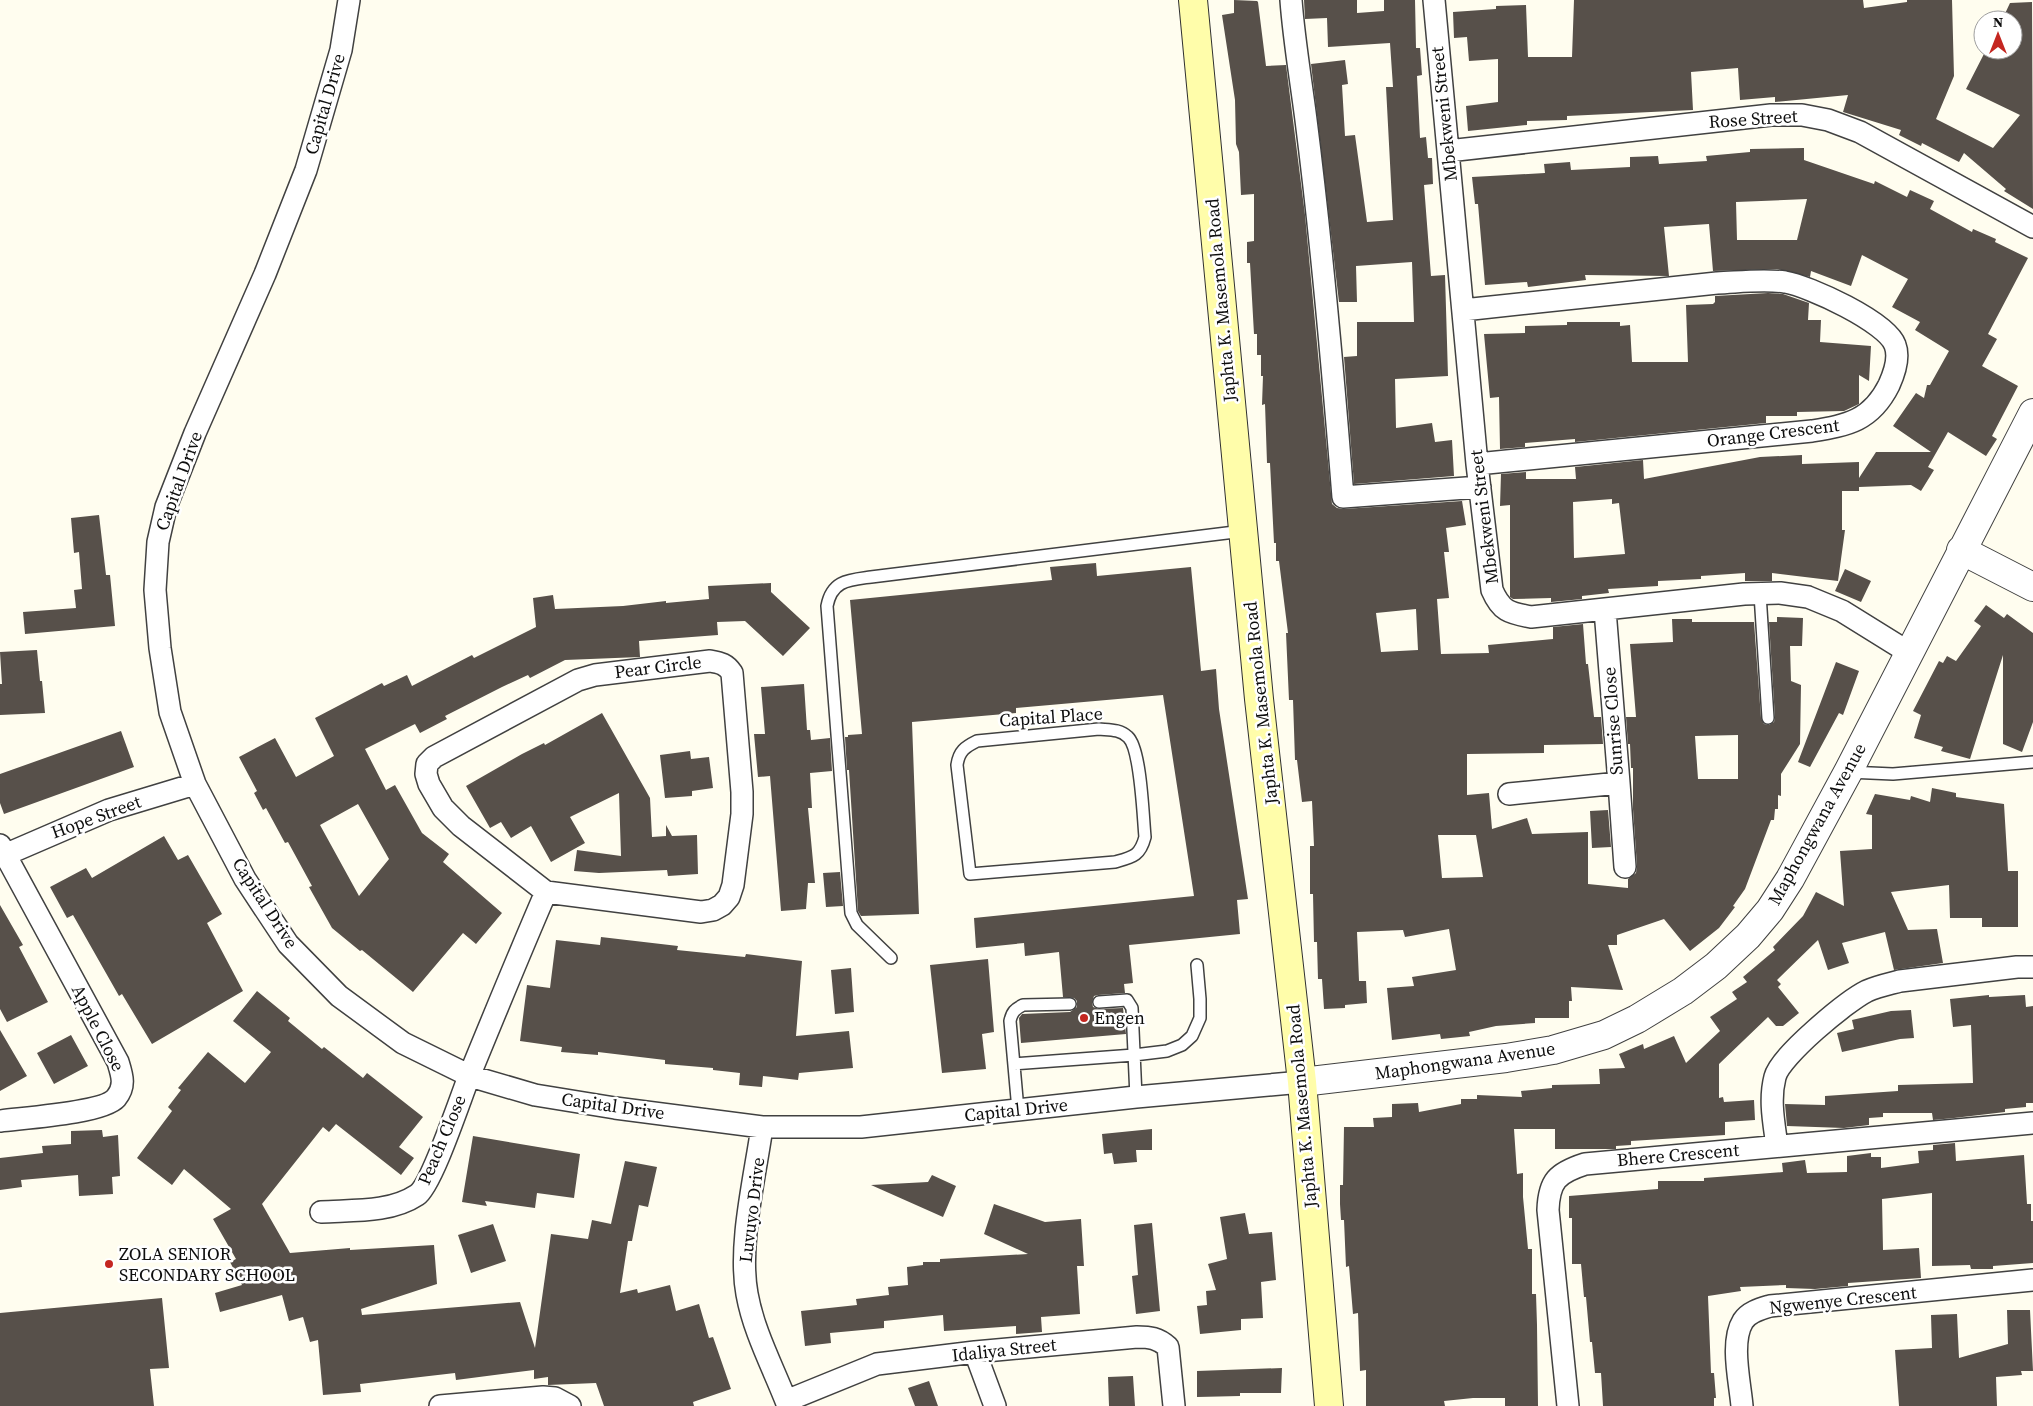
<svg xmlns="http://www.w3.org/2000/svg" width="2033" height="1406" viewBox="0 0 2033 1406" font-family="'Source Serif 4',serif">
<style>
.building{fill:#57504a;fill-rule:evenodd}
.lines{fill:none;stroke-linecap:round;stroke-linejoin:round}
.service-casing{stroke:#414141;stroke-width:14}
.minor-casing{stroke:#414141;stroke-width:24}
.tertiary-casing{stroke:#414141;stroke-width:30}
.secondary-casing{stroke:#303030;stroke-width:30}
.service{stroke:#fff;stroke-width:11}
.minor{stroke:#fff;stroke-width:21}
.tertiary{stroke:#fff;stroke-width:28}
.secondary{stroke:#fffdaa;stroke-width:28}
.poi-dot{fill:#c42620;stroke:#fff;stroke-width:2}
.labels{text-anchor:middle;stroke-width:5;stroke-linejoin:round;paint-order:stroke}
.street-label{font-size:18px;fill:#0e0e0e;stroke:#fff}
.poi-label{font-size:18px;fill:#0e0e0e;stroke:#fff;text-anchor:start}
</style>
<rect width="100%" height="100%" fill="#fffdef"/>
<path class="building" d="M1234,0l23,1 1,1 8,64 20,-1 19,150 27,289 5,4 7,1 118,-8 4,24 -20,3 3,24h-5l5,46 -12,1 4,55 48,-1 -1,-8 65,-6v-12l30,-3 3,40h2l6,53h7l2,27 -59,1v8l-77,1v41l22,-2 3,36 35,-11 5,16 56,-2v52l40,4v-9l8,-6 1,-7 -4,-57v-41h-2l-1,-24h-2l-2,-27h10l-6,-73 43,-2 -1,-23h20v3h62l7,96 3,6 5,1 5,-3 1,-4 -6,-96h8v-5l26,1 -1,28h-12l1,35 10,4 -1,59 -19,30v22l-3,-1v14h-3l-1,11h-3l-26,69 -12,17 2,1 -16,21 -29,23 -26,-32 -47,16v10h-9l15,45 -52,-3 1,14h-3v17h-34v5l-39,3 -27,6 1,4 -29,3 -1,-5 -48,6 -5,-52 27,-2 -2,-9 44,-7 -7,-41 -44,8 -2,-7 -46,2 2,49h7l1,22 -22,2v3l-21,1 -2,-30h-4l-1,-37h-3l-1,-48h-3v-48h4l-2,-45 -10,1 -5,-42h-2l-2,-60h-4l-3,-67h2l-9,-72h-3v-18h-2l-4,-80h-3l-2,-59 -3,1 1,-29h-2v-21h-4v-21h-3l-4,-71h-3v-21l7,-1v-47l-13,1 -2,-43 -3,-8 -1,-44 -13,-85 12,-2zM1416,609l2,41 -37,2 -5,-39zM1738,735v44h-40l-3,-43zM1438,835h38l7,42 -41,1z
M1304,0h53v13l27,-2v-11h31l1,48h4l2,27 -5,1 3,62 6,-1 2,21h4l1,26 -9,1 7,91 14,-1 3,101 -53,3 1,49 36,-5 3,19 17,-2 2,36 -100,8 -10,-127 13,-1v-34h57l-2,-60 -56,4 1,36h-18l-28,-238 34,-4 3,24 -6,1 3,51 10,-1 12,87 26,-2 -7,-133h7l-3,-44 -62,4 -1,-29 -22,1z
M1574,0h289l1,8 43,-6v-2h45l2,76 -18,43 57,29 27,-33 -54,-26 20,-39h27v-30h-11l8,-17 22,-1 1,207 -29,-18 2,-2 -42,-36 -5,9 -37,-19 -1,3 -22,-11 2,-5 -58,-18 5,-17 -73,7v-5l-35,3 -2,-32 -47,4 2,38 -126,6v4l-40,1v4l-59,6 -2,-25 32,-4v-43l-29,2 -2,-24 -13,1 -1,-26 43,-3v-3l30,-1 2,52h44z
M1804,148v12l70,24 1,-3 32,16 3,-7 24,11 -4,8 42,23 1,-3 23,10 -1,3 33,16 -40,76 9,5 -15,27 36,20 -26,50 5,3 -11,17 -38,-24 -20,35 6,3 -13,21 -10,-6 -52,2v4h-17v39h3l-7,51 -66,-8v8h-27v-8l-44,3v3l-43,2v5l-50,3 1,4 -27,3v3l-31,3v-4l-38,1 -3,-2v-92l-10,1 1,-32 25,-2v7h50l-1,-12 68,-7 1,19 116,-22 42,-2v9l57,-2v16l17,-26h55l-38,-26 23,-33 8,5 3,-13h3l19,-34 -34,-21 5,-8 -28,-15 16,-28 -46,-24 -11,31 -40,-15 -1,6 -33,-8 -64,2 -4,-47 -45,3 5,49 -84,-1 1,5 -58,7 -1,-5 -42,3 -7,-81h-3l-3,-27 73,-4 -1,-9 26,-2 1,8 59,-3v-10l28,-1 1,8 48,-3 -1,-5 44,-4v-3zM1807,199l-10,41h-60l-1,-38zM1612,499v5l7,-1 6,51 -51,4 -1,-56z
M1768,293l15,1 26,9 -1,17h13l-1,22 51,4 -2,35 -10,-6v29l-15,7 -47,1v4h-31v7l-191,19v-3l-50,4v4l-25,2 -1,-52 -9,1 -6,-64 41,-1v-7l42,-1v-3h53v4l10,-1 2,37h56l-2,-57 27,-1 2,-2v-6z
M99,515l7,60h4l5,51 -90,8 -2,-22 53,-4 -2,-18 8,-1 -3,-37 -5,1 -3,-35z
M1096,563l1,13 94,-9 10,104 15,-2 3,40 29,190 -11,1 3,34 -111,11 4,38 -9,1 1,9 -27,2 -4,1 -2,6 1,5 6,2 24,-1 3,26 -105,9 -2,-25 3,-4 48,-2 7,-5v-6l-3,-3 -11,-1 -4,-45 -34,4 -1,-13 -48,5 -2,-30 220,-22 -31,-201 -147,13v5l-104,9 7,192 -58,2 -3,-5 -9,-141h-2l-2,-33h3v-2l14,-1 -12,-134 202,-20 -2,-13z
M1845,569l26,12 -10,21 -26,-11z
M771,583v9l39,36 -27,28 -38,-35 -28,1 1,13 -79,6 1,16 -75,3 -35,18 -2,-3 -26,12 -57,29 2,3 -27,14 -5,-9 -50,25 21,41 9,-5 27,48 27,21 -6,8 59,51 -26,31 -13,-11 -50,59 -51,-42 -2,1 -28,-23 -23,-41 3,-1 -24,-44 -3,1 -19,-35 -3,2 -9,-17 3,-2 -18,-34 36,-19 21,39 38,-21 -19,-38 67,-35 2,3 23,-11 5,11 60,-31 2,3 62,-31 -3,-29 20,-3 2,14 68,-3 43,-5v2l43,-4 -1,-13zM358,804l31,55 -30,37 -39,-71z
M1986,605l18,13 3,-4 26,19v89l-11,30 -19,-8v-89l-33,104 -29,-8 2,-4 -29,-9 7,-23 -8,-4 26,-50 4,2 4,-7 9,5 25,-35 -7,-5z
M37,650l3,31h2l3,32 -45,2v-31h2l-2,-32z
M1836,662l23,9 -16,44 -4,-2 -29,54 -12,-5z
M804,684l3,46h3l1,10 19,-2 2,33 -22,2 2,35h-4l7,75h-7l-2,26 -25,2 -11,-135 -12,1 -4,-43h11l-4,-47z
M602,713l48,85 2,39 14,-1v-11l6,11 25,-1 1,39 -30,2 -1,-6 -68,3 -25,-2 3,-21 44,6 -2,-63 -49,24 15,26 -34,19 -20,-36 -20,12 -10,-16 -11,6 -24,-42 56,-32 22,-11 1,2z
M121,731l13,36 -130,47 -4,-11v-29z
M690,751l1,8 18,-2 4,31 -21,3v5l-27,2 -5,-43z
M1932,788l24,5v4l48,7 4,67h10v56h-36v-9h-32l-1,-33 -58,7 17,38 29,-1 6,34 -49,7 -9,-38 -43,11 7,20 -21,7 -10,-30 -41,40 4,4 -3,3 21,26 -16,13h-7l-8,-9 -49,47v34l4,-1 1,5 30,-2 1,20 -30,2v13l-94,6v4l-15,1v3h-61v-20h-41l3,45 6,-1v24l5,52h4v45h4l1,31 1,81h-33v-8h-32l-29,3 1,5h-79v-36l-6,1 -2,-58 -5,1 -4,-48 -3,1 -2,-47h-3l-1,-16v-19h3l1,-58h30l-1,-9 19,-1v-13l26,-1 1,9 42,-8v-5h16v-4l45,2 -1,-6 31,-3v-3l48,-1 -1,-15 26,-1 -6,-14 24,-10 1,5 30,-13 12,27 34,-32 -10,-14 27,-18 -5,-7 15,-10 -4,-5 32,-27 -2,-3 30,-31 13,-24 28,14 -4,-55 32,-2v-34l-6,-1 9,-20 35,6 1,-4 19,6z
M1608,810l3,37 -19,1 -2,-37z
M164,836l14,24 10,-5 34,59 -15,9 36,68 -91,53 -30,-50 -3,2 -46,-81 -6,3 -17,-31 36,-19 6,10z
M840,872l3,34 -17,1 -3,-34z
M0,905l23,40 -4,2 29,55 -41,20 -7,-13z
M601,937l77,9 -1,4 68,7 1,-3 56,7 -6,75 53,-5 4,37 -54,5 -1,7 -35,-4 -1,11 -23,-2 1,-12 -27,-3v-2l-48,-4v-4l-67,-8v3l-37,-3 1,-5 -42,-6 7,-56 23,3 6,-48 44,5z
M988,959l6,73 -12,2 4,35 -44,4 -12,-108z
M851,968l3,44 -19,2 -4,-44z
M257,991l33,27 -2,3 34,28 2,-2 39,31 4,-5 56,44 -24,30 15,11 -13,17 -65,-51 -7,8 -6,-5 -61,77 28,49 60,-5v2l84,-5 3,39 -76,25 1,6 158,-13 15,46 16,-114 37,5 4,-19 19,4 14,-63 32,6 -9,40 -9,-2 -7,36h-4l-8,52 17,-4 1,4 32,-8 6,26 23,-7 10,34 4,-1 18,52 -38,13 1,4h-90l-8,-23 -48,2v-8l-14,2v-9l-78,10 -1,-7 -95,11 1,8 -38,3 -5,-55 -8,2 -7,-25 -14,4 -7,-26 -62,17 -5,-19 27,-8 -12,-23 6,-3 -23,-40 18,-10 -47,-40 -12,16 -35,-27 35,-47 -4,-4 13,-17 -3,-2 30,-36 37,31 26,-31 -38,-31z
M1989,995v2l36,-2 1,12 7,-1v97h-7v4l-21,2v3l-51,6 -21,2 -1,-7h-49v4l-14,1v7l-25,3 -57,-2 -2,-22 40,1v-9l73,-5v-6l75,-2 -2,-58 -18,2 -3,-28z
M1911,1010l3,28 -14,1 -58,13 -5,-19 17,-4 -2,-9 39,-9z
M0,1030l27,46 -27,15z
M71,1035l17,31 -34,18 -17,-31z
M1152,1129v21h-16l1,12 -23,2 -2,-11 -8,1 -2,-20z
M102,1130l1,7 15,-2 2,41 -8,1 1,17 -34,2 -1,-21 -57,5 1,7 -22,3v-32l43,-5 -1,-7 29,-2v-13z
M473,1136l107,18 -6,44 -37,-5 -2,15 -50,-7 2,5 -25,-4z
M1955,1143l1,18 68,-6 3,49h4v17h2v42l-40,3v3h-22l-1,-4 -38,1v-73l-50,6 1,51 36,-2 2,30 -73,5v3l-33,3 -29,-1v-3l-46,2 1,4 -33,5 3,77h3l2,25h-2v8h-111l-2,-33h-6l-3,-31h-2l-4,-45h-2l-3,-33h-9v-46h-3v-22l89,-7v-8h46v-3l79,-6 -1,-9 23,-3 2,13 40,-1v-16l24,-3v4h10v11l38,-5 -1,-12 15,-1v-5z
M932,1175l24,11 -13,31 -72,-32 57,-3z
M994,1204l51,18 36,-3 3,47h-7l3,48 -39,3 1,15 -26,2v-8l-72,5 -1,-16 -59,6v7l-54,5 1,10 -26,3 -4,-35 56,-6 -1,-6 33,-4 -1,-8 20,-2 -1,-18 16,-2v-3h17v-3l88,-5 -44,-20z
M1245,1213l4,21 23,-2 4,48 -15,2 2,36 -22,1v11l-41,4 -3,-28 10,-1 -1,-14 10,-1 -8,-26 19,-5 -7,-42z
M1152,1223l8,88 -24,3 -4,-38 6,-1 -4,-50z
M493,1224l13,37 -35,12 -13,-38z
M162,1298l7,70 -19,1 4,37h-154v-93z
M2007,1310h23l3,61h-12l1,4 -26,2 1,29h-98l-4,-56 37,-2 -1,-33 26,-1 2,44 49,-14z
M1282,1368l-1,25h-41v3l-43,1v-26z
M1133,1376l2,30h-26l-1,-29z
M929,1381l9,25h-23l-7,-18z"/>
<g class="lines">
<g class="service-casing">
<path id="service" d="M1760,594l8,124
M1099,729c10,1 21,0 29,8 13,12 15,80 17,100 -5,19 -12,20 -30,25l-145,12 -13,-109c2,-14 8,-18 20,-24z
M1848,772l45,2 140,-12
M891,958l-34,-33 -6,-12 -24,-307c5,-26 22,-26 44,-29l372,-46
M1099,1002l28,-2 5,8 4,89
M1014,1064l120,-9 33,-4 15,-6 10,-9 8,-18v-19l-3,-34
M1018,1110l-8,-89c2,-9 5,-12 13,-16l47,-1"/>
</g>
<g class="minor-casing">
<path id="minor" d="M349,0l-8,50 -35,120 -41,104 -70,159 -29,74 -8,35 -3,48 5,58 10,64 25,72 50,95 43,65 51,52 64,47 67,33 65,19 80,13 147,19h99l275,-30 166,-15
M1291,0c3,41 10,80 15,120 16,125 27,251 37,377l137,-10
M1434,0l43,464 15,126c9,21 17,23 39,27l213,-23 36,-1 28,4 34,14 66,41
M1448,151l323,-36h31l26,5 32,12 173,95
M1463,310l254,-27c23,-1 46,-4 68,-1 24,4 102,40 110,63 5,13 -1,29 -6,40 -18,36 -41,40 -77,46l-335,33
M710,661c11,2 16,3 22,12l10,119v22l-9,71 -4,12 -7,8 -9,5 -12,2 -155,-20 -85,-66 -18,-18 -14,-24 -3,-10 1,-10 7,-7 144,-77 17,-5z
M1619,783l6,84
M1509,794l110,-11 -14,-173
M0,845l118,217c4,13 8,24 -2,36 -13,15 -94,20 -116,23
M0,857l109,-47 86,-26
M762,1127c-7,50 -24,118 -15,167 7,39 27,75 41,112
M1777,1146c-3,-23 -8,-46 -2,-69 5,-21 72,-76 92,-86 11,-5 22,-7 33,-10l117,-14h16
M321,1212c31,-2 69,1 96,-17 15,-10 44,-99 53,-121 25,-61 50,-122 76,-182
M975,1352l20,54
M786,1401l91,-37 98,-12 162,-15c13,0 21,1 31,10l6,59
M440,1406l103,-9 12,1 15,8
M1568,1406l-20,-196c1,-29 9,-37 37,-46l448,-41
M1742,1406c-2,-24 -12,-64 1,-85 6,-9 17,-12 27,-15l263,-26"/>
</g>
<g class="tertiary-casing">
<path id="tertiary" d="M1961,550l72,37
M1302,1082l204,-24 47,-8 51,-15 33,-16 46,-28 33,-25 32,-30 22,-26 20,-31 58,-107 185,-359"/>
</g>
<g class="secondary-casing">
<path id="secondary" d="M1193,0l66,699 43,383 27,324"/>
</g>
<use href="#service" class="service"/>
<use href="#minor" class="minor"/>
<use href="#tertiary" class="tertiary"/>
<use href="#secondary" class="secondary"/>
</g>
<g class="poi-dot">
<circle cx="1084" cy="1018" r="5"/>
<circle cx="109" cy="1264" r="5"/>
</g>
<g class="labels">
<g class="street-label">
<text transform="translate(325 104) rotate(-74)" y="6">Capital Drive</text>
<text transform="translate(1444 114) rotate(-96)" y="6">Mbekweni Street</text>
<text transform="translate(1753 119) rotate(-4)" y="6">Rose Street</text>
<text transform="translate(1221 300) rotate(-95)" y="6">Japhta K. Masemola Road</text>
<text transform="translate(1773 433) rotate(-7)" y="6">Orange Crescent</text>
<text transform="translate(179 481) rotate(-70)" y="6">Capital Drive</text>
<text transform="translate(1484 517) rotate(-97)" y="6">Mbekweni Street</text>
<text transform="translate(658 667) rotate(-7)" y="6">Pear Circle</text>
<text transform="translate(1261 703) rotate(-96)" y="6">Japhta K. Masemola Road</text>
<text transform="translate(1051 717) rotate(-4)" y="6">Capital Place</text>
<text transform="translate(1613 721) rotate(-94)" y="6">Sunrise Close</text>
<text transform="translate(96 817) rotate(-20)" y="6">Hope Street</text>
<text transform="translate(1817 824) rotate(-61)" y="6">Maphongwana Avenue</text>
<text transform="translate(265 903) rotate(57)" y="6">Capital Drive</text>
<text transform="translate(98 1028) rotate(63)" y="6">Apple Close</text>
<text transform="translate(1465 1061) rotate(-8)" y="6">Maphongwana Avenue</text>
<text transform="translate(613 1106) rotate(8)" y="6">Capital Drive</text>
<text transform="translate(1302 1106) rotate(-95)" y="6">Japhta K. Masemola Road</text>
<text transform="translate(1016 1110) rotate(-6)" y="6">Capital Drive</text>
<text transform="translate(442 1140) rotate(-67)" y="6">Peach Close</text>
<text transform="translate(1678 1155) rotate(-5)" y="6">Bhere Crescent</text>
<text transform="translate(752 1210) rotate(-83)" y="6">Luvuyo Drive</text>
<text transform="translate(1843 1300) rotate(-6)" y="6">Ngwenye Crescent</text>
<text transform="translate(1004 1350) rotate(-6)" y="6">Idaliya Street</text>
</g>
<g class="poi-label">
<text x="1094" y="1024">Engen</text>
<text x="119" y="1260">ZOLA SENIOR<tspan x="119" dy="21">SECONDARY SCHOOL</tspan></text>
</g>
</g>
<g transform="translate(1998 35)"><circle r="24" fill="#ffffff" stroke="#9f9f9f"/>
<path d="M0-4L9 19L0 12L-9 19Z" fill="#c42620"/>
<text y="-8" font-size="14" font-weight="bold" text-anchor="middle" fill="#0e0e0e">N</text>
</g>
</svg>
